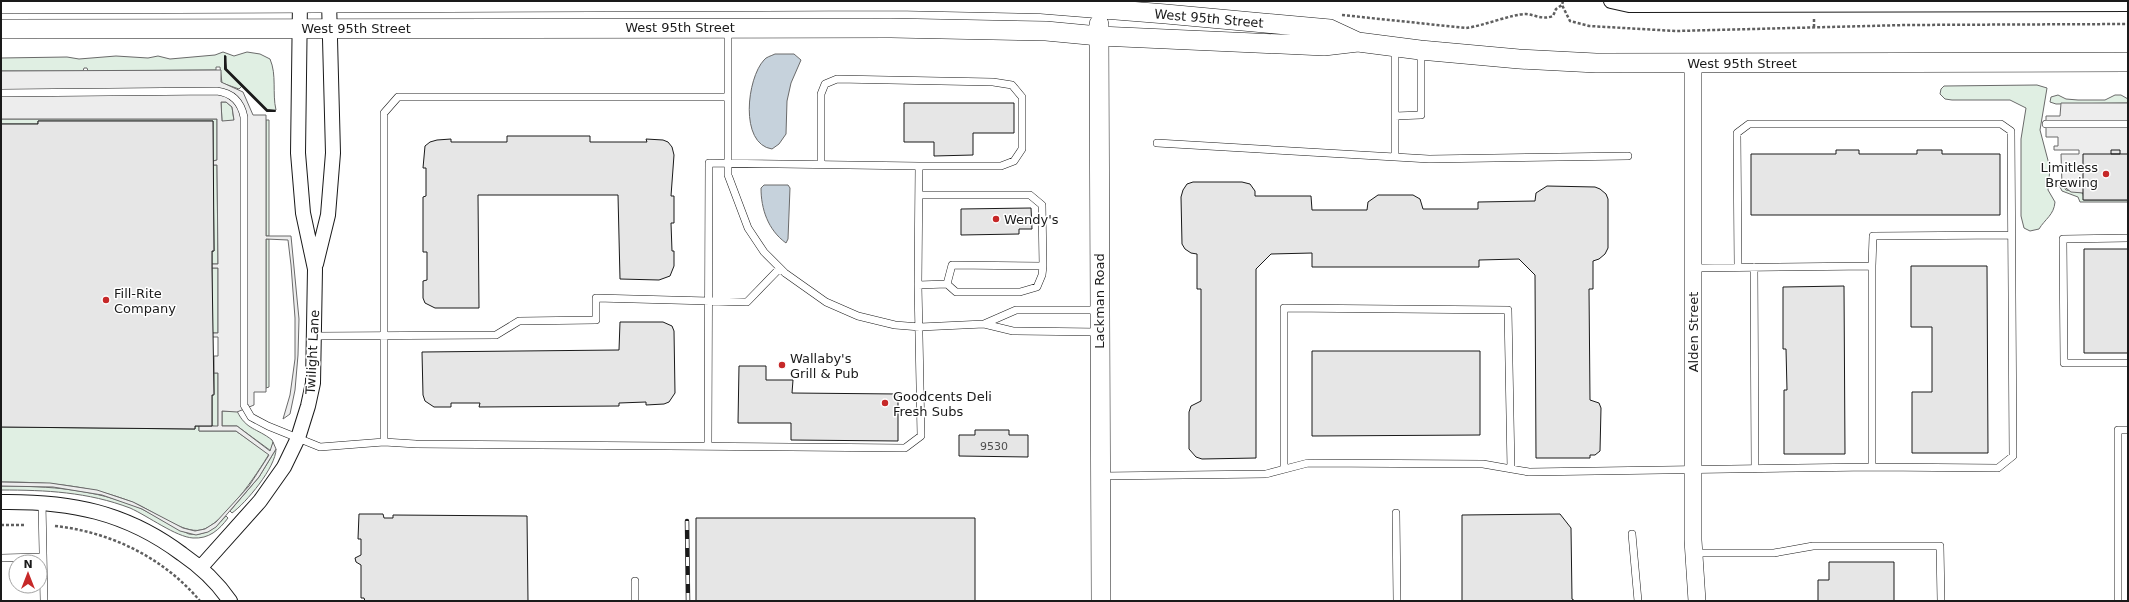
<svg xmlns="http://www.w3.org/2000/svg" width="2129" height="602" viewBox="0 0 2129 602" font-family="'DejaVu Sans',sans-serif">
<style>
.green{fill:#e0efe3;stroke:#6a6a6a}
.parking{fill:#ededed;stroke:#6a6a6a;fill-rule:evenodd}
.water{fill:#c6d2dc;stroke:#6a6a6a}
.building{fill:#e6e6e6;stroke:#1a1a1a}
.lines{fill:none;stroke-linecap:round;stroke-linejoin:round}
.service-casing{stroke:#1a1a1a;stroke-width:8}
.minor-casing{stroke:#1a1a1a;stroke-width:16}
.tertiary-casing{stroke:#1a1a1a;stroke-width:18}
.secondary-casing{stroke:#1a1a1a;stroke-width:20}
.path{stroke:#5f5f5f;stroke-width:2.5;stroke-dasharray:3 2;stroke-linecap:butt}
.service{stroke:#fff;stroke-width:7}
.minor{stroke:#fff;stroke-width:14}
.tertiary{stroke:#fff;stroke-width:17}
.secondary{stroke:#fff;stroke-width:19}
.rail-casing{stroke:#1a1a1a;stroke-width:4.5}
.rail{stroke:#fff;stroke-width:3;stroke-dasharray:9;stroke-linecap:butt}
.wall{stroke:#1a1a1a;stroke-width:2}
.poi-dot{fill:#c62828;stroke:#fff;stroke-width:1.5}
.labels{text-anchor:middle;stroke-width:3;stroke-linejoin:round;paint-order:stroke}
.number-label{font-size:11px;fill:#4d4d4d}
.street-label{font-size:13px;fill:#1a1a1a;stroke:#fff}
.poi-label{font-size:13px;fill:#1a1a1a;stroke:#fff;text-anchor:start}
</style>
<rect width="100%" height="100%" fill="#fff"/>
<path class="green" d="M223,52l11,4 13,-4 13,2 10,5c7,16 2,34 6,51h-9l-41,-41v-13l-1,13 17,17 -3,3 -17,-6 -2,-16h-4v3l-128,1 -1,-3h-3l-1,3h-82v-13l66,-1 12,2 37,-3 32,2 10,-2 12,3 45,-4z
M2037,85l10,3 -7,42 10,38 -2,22 7,12c-1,13 -10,17 -16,27l-9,2 -6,-3 -3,-12v-77l5,-31 -16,-8h-58l-7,-1 -5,-5 1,-5 3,-3z
M2058,95l8,4 12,1h27l10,-5h6l7,4v4l-72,1 -6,-2 1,-5z
M221,102h5l6,5 2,14 -12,1z
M1,119h216v41l-4,1v-40h-175v3h-37z
M266,120h3v116h-3z
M213,165h4l1,99h-6v-13h2z
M2061,183l5,7 17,3 1,7h44v2h-48l-2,-5 -16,-6 -3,-6z
M266,239h3v148l-3,1z
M212,268h6v65h-6z
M214,373h4v54l-6,-1v-31l2,-1z
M222,411h15c9,19 20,17 35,29l1,2 -2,9 -34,-25h-15z
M195,426h4v5h37l33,23c-11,19 -47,72 -68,76 -19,4 -50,-21 -69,-28 -43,-17 -85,-20 -131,-20v-55l194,2z
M276,449c0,18 -30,54 -44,64l-2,-2 29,-34z
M1,486c49,0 93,3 139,22 17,8 32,19 49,26 17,2 26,-6 37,-18l2,2c-9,12 -19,21 -35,20 -17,-1 -45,-22 -63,-30 -42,-16 -84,-18 -129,-18z"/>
<path class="parking" d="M221,70v12l22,10 10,23h13v121h25l8,83 -1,36 -3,35 -5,24 -7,5 7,-24 5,-36v-41l-4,-53 -3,-25 -22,-1v153h-12v13l-17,7 -15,-1v15h15l33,25 3,-9 3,7 -17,28 -43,50 -8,5 -12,3 -16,-4 -38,-22 -40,-14 -49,-8 -52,-1v-4l49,1 47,7 36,12 50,26 12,3 10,-2 11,-7 33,-36 20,-31 -33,-24h-37v-5h19v-53h-4v-17h4v-19h-6v-4h6v-65h-6v-4h6l-1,-99h-4v-4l4,-1v-41h-216v-48zM221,102h5l6,5 2,13 -12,1z
M2061,103h67v51l-45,39 -12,-1 -9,-7 -1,-31h18v-4h-25v-4h4v-9h-12v-21h14z"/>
<path class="water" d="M775,54h19l7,6 -10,23 -4,18 -1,33 -7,10 -7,5c-33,-5 -25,-71 -8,-89 2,-3 7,-4 11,-6z
M764,185h24l2,3 -2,51 -2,4c-18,-13 -25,-34 -25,-55z"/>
<path class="building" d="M904,103h110v30h-41v22l-39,1v-14h-30z
M38,121h175l1,130h-2v17l2,127h-2v31h-17v3l-194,-2v-303h37z
M507,136h83v6h57l-1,-3 17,1 5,2 4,5 2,8 -3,41h3v27h-3l1,28h2v15l-4,10 -11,4 -39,-1 -2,-84h-140l1,113h-44l-10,-5 -2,-5v-17l4,-1v-28h-4v-55l3,-1v-28h-3l2,-22 5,-4 7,-2 14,-1v3h56z
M1836,150h23v4h58v-4h25v4h58v61h-249v-61h85z
M2111,150h9v4h-9z
M2083,154h45v46h-45z
M1193,182h49l8,2 5,7v5h56l1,14h55l1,-8 10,-7h35l7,4 3,10h55v-7l57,-1 1,-8 11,-7 48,1 5,2 6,5 2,5v49l-3,6 -6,5 -6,2v28h-4l1,111 9,3 2,5 -1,43 -5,4h-5v3h-54l-1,-183 -16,-16 -40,1v7h-167v-14l-41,1 -15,15v189l-54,1 -6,-2 -7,-8v-37l2,-6 10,-5v-112h-4v-35l-6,-1 -6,-4 -3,-5 -1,-47 2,-7 4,-6z
M1031,208l1,21h-13v5l-58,1v-26z
M2084,249h44v104h-44z
M1911,266h76l1,187h-76v-61h20v-65h-21z
M1844,286l1,168h-61v-64h3l-1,-41h-3v-62z
M620,322h43l9,4 2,5 1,62 -6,9 -5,2 -18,1v-3l-27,1v3l-140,1 1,-4h-29v4h-17l-9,-6 -2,-6 -1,-43 197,-2z
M1312,351h168v84l-168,1z
M739,366h27v14h27l-1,13 106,1v47l-107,-1v-17h-53z
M975,430h34v5h19v22l-69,-1v-21h16z
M359,514h24l1,4h9v-3l134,1 1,85h-163l-1,-3h-3v-33l-5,-3 -1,-4 6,-3v-16h-3z
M1560,514l11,14 1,71 3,2h-113v-86z
M696,518h279v83h-279z
M1829,562h65v39h-76v-21h11z"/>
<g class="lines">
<g class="service-casing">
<path id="service" d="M728,29v146l20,53 16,24 21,21 41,29 32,14 37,9 25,2 64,-3 29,7 86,1
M1395,47v110l34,2 199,-3
M1,93l216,-2c16,2 24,11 27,26v288l7,12 17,9 52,21 64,-5v-329l14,-16h330
M1395,116l26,-1v-64
M2046,124h82
M1157,143l238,14
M821,164v-70l4,-10 12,-5 156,3 19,3 10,12v52l-8,12 -13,5h-82
M2128,238l-65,1 1,124h64
M1872,266l1,-30 138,-1
M1738,267l-1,-134 12,-9h252l10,7 2,325 -15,12 -126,-1
M1754,267l1,202
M947,284l9,8h64l17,-5 5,-12 1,-9
M918,285l29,-1 5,-19 91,1 -1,-61 -12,-10h-111
M984,324l32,-14h83
M315,336l181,-1 23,-14 77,-1v-22l151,4 33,-34
M384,442l32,2 489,4 16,-12 -3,-151 1,-119 -210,-3 -1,283
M1284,469v-161l224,2 3,159
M1102,476l164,-2 42,-11 175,1 46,8 343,-5v-201l-179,2
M42,503l2,98
M1396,513l1,88
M1632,534l6,67
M1694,553h80l39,-7h127l1,55
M1,558l42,-1
M635,581v20
M2118,601v-171h10"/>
</g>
<g class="minor-casing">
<path id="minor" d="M1611,1l18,4 499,-1
M316,264l12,-49 5,-62 -4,-152
M1,502c69,-1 125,10 181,52 19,13 35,28 48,47
M201,567l59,-66 24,-34 14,-29 10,-32 5,-23 2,-114 -12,-56 -5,-60 2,-152"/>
</g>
<g class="tertiary-casing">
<path id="tertiary" d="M1693,63v477l4,61"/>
</g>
<g class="secondary-casing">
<path id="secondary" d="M1,4l894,-3 146,3 125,10 164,15 28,13 62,8 99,9 77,4 532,-1
M1099,24l2,577
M1,29l890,-1 155,3 53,5 225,10 34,-4"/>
</g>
<path class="path" d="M1563,1l-1,4 8,16 19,5 87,5 230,-6 222,-1
M1342,15l124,13c17,-2 46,-14 60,-14 10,1 16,6 27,2l3,-7 6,-4
M1814,19v9
M1,525h24
M55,526c56,6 109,32 145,75"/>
<use href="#service" class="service"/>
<use href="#minor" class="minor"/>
<use href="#tertiary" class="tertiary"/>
<use href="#secondary" class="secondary"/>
<g class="rail-casing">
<path id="rail" d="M687,521l1,80"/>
</g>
<use href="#rail" class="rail"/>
<path class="wall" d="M225,56l1,13 41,41 8,1h-8l-42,-42z"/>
</g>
<g class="poi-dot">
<circle cx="2106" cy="174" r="4"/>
<circle cx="996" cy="219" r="4"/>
<circle cx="106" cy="300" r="4"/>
<circle cx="782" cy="365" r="4"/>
<circle cx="885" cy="403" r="4"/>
</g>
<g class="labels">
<g class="number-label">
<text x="994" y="450">9530</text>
</g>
<g class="street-label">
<text transform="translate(1209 18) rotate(5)" y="5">West 95th Street</text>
<text x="680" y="32">West 95th Street</text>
<text x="356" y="33">West 95th Street</text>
<text x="1742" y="68">West 95th Street</text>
<text transform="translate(1099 301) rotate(-90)" y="5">Lackman Road</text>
<text transform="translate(1693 332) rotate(-90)" y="5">Alden Street</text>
<text transform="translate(312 352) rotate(-87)" y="5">Twilight Lane</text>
</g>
<g class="poi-label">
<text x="2098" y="172" text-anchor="end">Limitless<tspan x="2098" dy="15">Brewing</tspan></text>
<text x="1004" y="224">Wendy's</text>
<text x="114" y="298">Fill-Rite<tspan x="114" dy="15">Company</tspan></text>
<text x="790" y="363">Wallaby's<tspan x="790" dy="15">Grill &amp; Pub</tspan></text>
<text x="893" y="401">Goodcents Deli<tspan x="893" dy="15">Fresh Subs</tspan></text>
</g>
</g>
<rect width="2129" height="602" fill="none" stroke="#1a1a1a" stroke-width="4"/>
<g transform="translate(28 574)"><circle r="19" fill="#ffffff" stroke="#a3a3a3"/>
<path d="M0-3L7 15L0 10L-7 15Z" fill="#c62828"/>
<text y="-6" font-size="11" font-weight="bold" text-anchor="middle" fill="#1a1a1a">N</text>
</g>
</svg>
